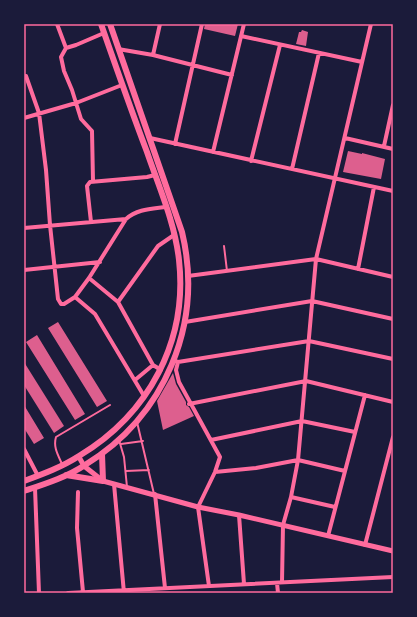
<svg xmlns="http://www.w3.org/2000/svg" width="417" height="617" viewBox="0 0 417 617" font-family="Karla,sans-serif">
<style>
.building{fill:#dd5f8e}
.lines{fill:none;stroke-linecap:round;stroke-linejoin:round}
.service{stroke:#ff6b9d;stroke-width:2}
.minor{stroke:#ff6b9d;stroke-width:4}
.tertiary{stroke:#ff6b9d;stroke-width:5}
.primary{stroke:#ff6b9d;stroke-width:6}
.neatline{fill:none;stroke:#ff6b9d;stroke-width:1.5}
</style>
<rect width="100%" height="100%" fill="#1b1b3a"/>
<path class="building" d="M205,24h33l-3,12 -31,-7z
M302,30l6,2 -2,14 -10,-2 3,-12h2z
M348,151l14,3v-1l23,6 -4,20 -38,-7z
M58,322l49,79 -10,6 -49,-79z
M37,335l48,79 -10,6 -49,-78z
M24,362l40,64 -10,7 -30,-48z
M173,373l3,11 10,18v3l3,2 5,9 -31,14 -6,-29z
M24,405l20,33 -10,6 -10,-16z"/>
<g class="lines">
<path class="service" d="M224,246l3,25
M137,422l17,72
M119,440l5,17 3,30
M121,444l22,-3
M62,464c-4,-9 -9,-17 -6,-27l54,-32
M126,471l23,-1"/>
<path class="minor" d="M57,24l9,24
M241,36l121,26
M118,49l35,6 79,20
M153,55l7,-31
M26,76l13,37 7,57 4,55 8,74 3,5h3l11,-7 14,-19 37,-59c11,-10 25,-10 40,-12
M24,118l52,-15 46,-18
M150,138l243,53
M345,138l48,11
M175,144l27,-120
M384,146l9,-41
M213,152l31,-128
M251,161l29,-116
M292,169l27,-116
M93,181l-1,-50 -11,-12 -9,-29 -8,-19 -3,-14 5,-9 10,-3 28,-12
M91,222l-4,-36 3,-4 57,-5 8,-2
M24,228l102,-9
M358,269l16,-82
M24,270l76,-8
M188,276l128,-17 77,18
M89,278l29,24 35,63 8,5
M75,297l20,17 49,82
M118,302l40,-56 16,-11
M185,322l127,-21 81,18
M175,361l3,1 131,-21 84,18
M178,362l-2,8 3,12 41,75 -5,15 -17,35 11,79
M135,380l18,-15
M189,404l117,-23 87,21
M211,440l91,-19 53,11
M24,449l14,27
M215,472l41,-4 42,-8 47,11
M114,484l10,109
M35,488l4,105
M78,492l-1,36 6,64
M155,494l10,94
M291,497l44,10
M239,515l5,69
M328,536l37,-141
M365,545l28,-108
M282,582l1,-57 8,-28 7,-37 18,-201 55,-235
M277,583l1,10
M68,593l325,-16"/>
<path class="tertiary" d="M79,457l5,9 19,15 95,26 41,8 154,36"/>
<path class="primary" d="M66,475l37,6 -1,-27
M24,481c19,-7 38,-14 55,-25 70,-42 109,-115 100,-196 -4,-37 -20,-73 -32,-108 -16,-42 -31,-85 -46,-128
M24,491c21,-7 43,-14 61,-26 80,-49 119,-141 97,-233l-72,-208"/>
</g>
<rect width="417" height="617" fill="none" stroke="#1b1b3a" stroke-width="50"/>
<rect x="25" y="25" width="367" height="567" class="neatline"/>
</svg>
